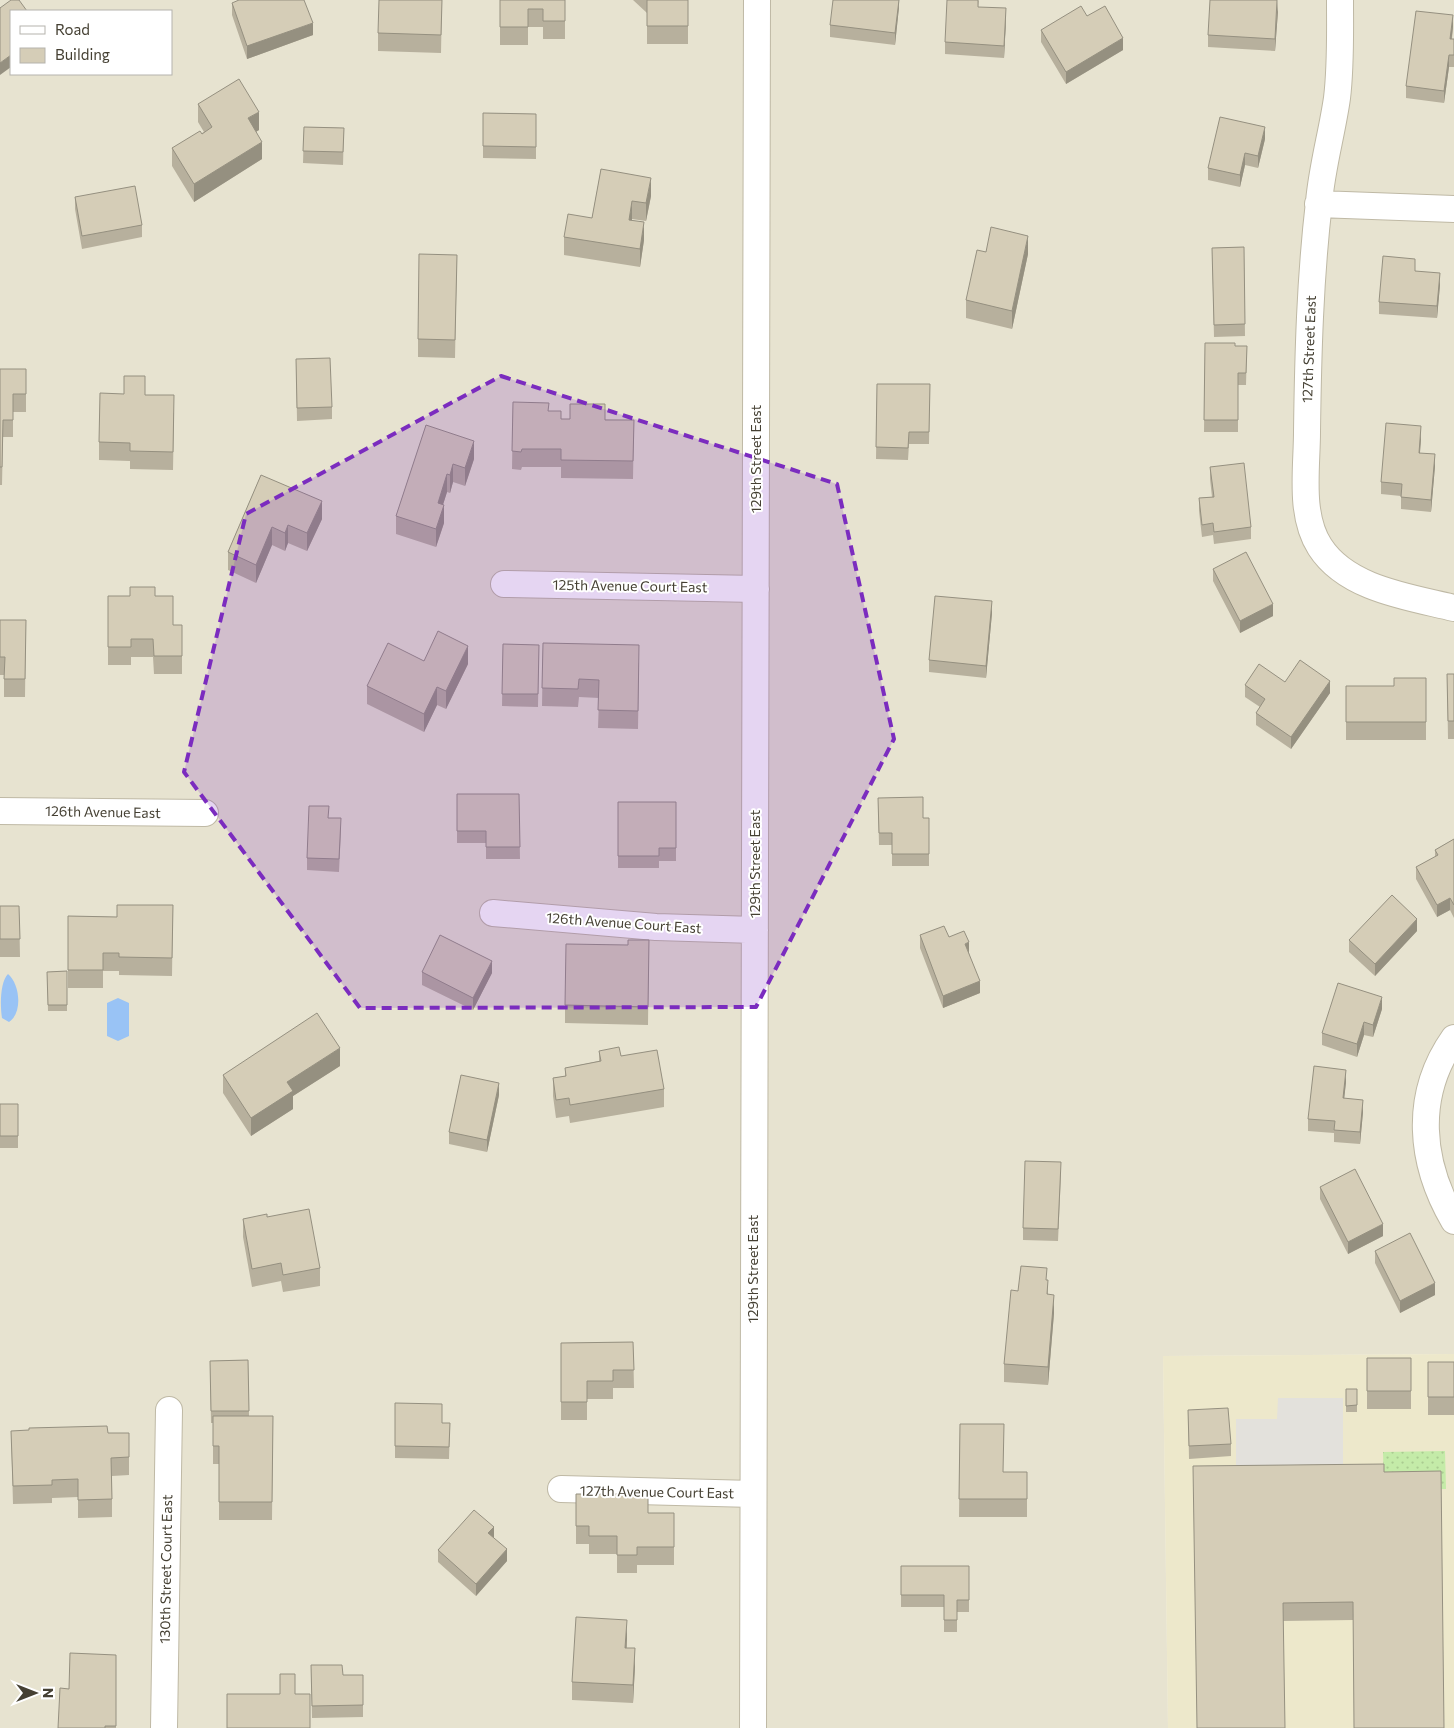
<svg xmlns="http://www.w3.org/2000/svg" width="1454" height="1728" viewBox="0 0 1454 1728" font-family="Commissioner,sans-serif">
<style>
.residential{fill:#e7e3d0;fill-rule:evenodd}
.education{fill:#ede8cb}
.green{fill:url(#green-dots)}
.parking{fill:#e3e1dc}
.water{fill:#99c3f5}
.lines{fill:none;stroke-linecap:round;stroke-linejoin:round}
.minor-casing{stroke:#bfb9a5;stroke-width:28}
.minor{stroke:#fff;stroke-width:26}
.wall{fill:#b7b09d}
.shaded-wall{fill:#959080}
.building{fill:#d5cdb7;stroke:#959080}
.marked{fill:#7b2cbf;fill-opacity:0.2;stroke:#7b2cbf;stroke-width:4;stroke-dasharray:10 6;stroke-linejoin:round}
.labels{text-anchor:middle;stroke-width:4;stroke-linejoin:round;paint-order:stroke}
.street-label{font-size:14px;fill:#454033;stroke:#fff}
</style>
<defs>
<pattern id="green-dots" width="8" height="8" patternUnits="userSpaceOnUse" patternTransform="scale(1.25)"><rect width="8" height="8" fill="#c4eba8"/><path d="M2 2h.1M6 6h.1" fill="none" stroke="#aacb91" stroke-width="1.8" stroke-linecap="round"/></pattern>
</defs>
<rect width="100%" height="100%" fill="#f3f0e3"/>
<path class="residential" d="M0,0h1454v1354l-291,2 5,372h-1168zM11,11h160v63h-160z"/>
<path class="education" d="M1454,1354v374h-286l-5,-372z"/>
<path class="green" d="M1445,1451l1,38 -62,1 -1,-38z"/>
<path class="parking" d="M1278,1398h65v72h-107v-51h41z"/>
<path class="water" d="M8,974c12,10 15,39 1,48l-7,-4c-2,-12 -2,-36 6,-44z
M118,998l11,5v33l-11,5 -11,-5v-33z"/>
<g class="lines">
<g class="minor-casing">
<path id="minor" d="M1340,0c0,33 1,65 -3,98 -5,35 -15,69 -18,104 -9,77 -11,153 -12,230 0,36 -8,83 13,115 27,42 89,50 134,61
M1318,204l136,5
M504,584l252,5
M0,811l205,2
M493,913l163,14 99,3
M1454,1038c-41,58 -34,125 0,183
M561,1489l192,5
M164,1728l5,-318
M753,1728l4,-1728"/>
</g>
<use href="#minor" class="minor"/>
</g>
<path class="wall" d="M442,0l-1,53 -63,-2v-18z
M500,0h65v39h-22v-12h-15v18h-28z
M633,0h55v44h-41v-31z
M899,0v7l-4,38 -65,-8v-12z
M979,0l-1,7 28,13 -2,38 -59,-4v-12z
M232,3l81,32 -66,24 -15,-44z
M1278,11l-3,40 -67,-4v-12z
M1087,16l36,34 -57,34 -25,-42v-12z
M1453,27l-1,12h2v28h-5l-5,36 -38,-5v-12z
M198,104l61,26 -3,2 6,27 -68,43 -22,-36v-18l32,-16 -6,-10z
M483,113l53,1v45l-53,-1z
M304,127l40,1 -1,37 -40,-2z
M1265,139l-7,29 -13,-3 -5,22 -32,-7v-12z
M601,169l50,27 -5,25 -14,-2v1l12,20 -4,27 -76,-12v-18l28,-19z
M75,197l67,28v12l-60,12 -7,-40z
M1244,247l1,89 -31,1 -2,-89z
M986,252l42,2 -16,75 -46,-11v-18z
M457,255l-2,103 -37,-1v-18z
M1415,271l25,14 -3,33 -58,-4v-12z
M1205,343l30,3h12l-1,39h-8v47h-34z
M296,359l36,48v12l-35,2z
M0,369h26v43h-13v25h-10l-1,48h-2z
M877,384h53l-1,60h-20l-1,16 -32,-1z
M145,395l29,18 -1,57 -43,-1v-8l-31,-1v-18z
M513,402l36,9 12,8 73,1 -1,59 -72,-1v-11h-39l-1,3 -9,-1z
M426,425l48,34 -9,27 -12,-4 -3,11 -3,-1 -4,12 1,19 -8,24 -40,-13v-18z
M1421,438l-1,15 15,13 -4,46 -30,-3v-13l-20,-2v-12z
M1210,467l41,60v12l-37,5 -1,-9 -11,2 -3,-26v-13l13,-1 -2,-18z
M261,475l61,44 -15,32 -19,-8 -3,8 -13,-6 -16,38 -28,-13v-18z
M1213,569l60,47 -33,17 -27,-52z
M108,596h47l18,29h9v49h-28l-1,-17h-22v8h-23z
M992,613l-6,65 -57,-6v-12z
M0,620h26l-1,77h-21v-22h-4z
M543,643l96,20 -1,66 -40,-1 1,-30 -20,-1 -1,10 -36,-1z
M503,644l36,1 -1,62 -36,-1z
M468,664l-22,45 -9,-4 -13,27 -57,-28v-18z
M1447,674h7v65h-6z
M1426,678v62h-80v-54h48z
M1245,685l85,8 -39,56 -35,-24v-12l4,-6 -15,-10z
M457,794h62l1,65h-34v-16h-29z
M878,798l45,20h6v48h-37v-21h-13z
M618,802h58v59h-17v7h-41z
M329,818l12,12 -2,42 -32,-2v-12z
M1454,839v79l-4,-8 -13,7 -21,-38v-12l19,-10v-7z
M173,905l-1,71 -53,-1v-4h-16v17h-35v-72l49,1z
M0,906h19l1,51h-20z
M1417,931l-42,45 -26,-24v-12z
M920,935l29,2 20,16 11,40 -37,15 -23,-60z
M649,940l-1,85 -83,-2v-18l63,-60z
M67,971v40h-19l-1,-39z
M422,972l70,1 -19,37 -51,-25z
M1382,1009l-9,28 -9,-2 -7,22 -35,-12v-12z
M599,1051l22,5 43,33v18l-94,16 -1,-7 -13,2 -3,-22v-18l12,-2v-8l34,-7z
M340,1066l-47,30v13l-42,27 -28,-43v-18z
M1346,1082l-2,16 19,14 -3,32 -26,-2v-9l-26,-2v-12z
M499,1095l-12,57 -38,-8v-12z
M0,1104h18v44h-18z
M1061,1174l-3,67 -35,-1v-12z
M1320,1187l63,49 -35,18 -28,-55z
M267,1217l53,51v18l-37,6 -2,-11 -29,6 -9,-50v-18z
M1375,1251l60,44 -35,18 -25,-50z
M1047,1280l1,14 6,19 -6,72 -44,-3v-18l14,-73z
M633,1342l1,46h-21v11h-26v21h-26v-77z
M1367,1358h44v51h-44z
M248,1360l1,56h24l-1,104h-53v-56h-6v-41h-2l-1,-62z
M1428,1362h26v53h-26z
M1346,1389h11v23h-11z
M395,1403l47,20h8l-1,36 -54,-1z
M1188,1410l43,34v12l-42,3z
M960,1424l43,48h24v45h-68z
M11,1431l97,2h21v42l-17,1v41l-34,1v-21l-26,1v5l-39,1z
M1384,1464l-31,156 -70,1 -90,-155z
M576,1494l72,19h26v52h-37v8h-20v-19h-28v-10h-13z
M494,1538l13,23 -31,35 -38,-34v-12z
M901,1566h68v46h-12v20h-13v-25h-43z
M627,1638v10l8,18 -2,37 -61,-3v-18z
M116,1655v73h-58l11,-39z
M311,1665l32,10h20v42l-51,1z"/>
<path class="shaded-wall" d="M899,0v7l-4,38v-12z
M1278,0v11l-3,40v-12z
M1006,8v12l-2,38v-12z
M1453,15v12l-3,24v-12z
M313,23v12l-66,24v-13z
M1123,38v12l-57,34v-12z
M11,55v12l-11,8v-12z
M1449,55v12l-5,36v-12z
M259,112v18l-11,6v-18z
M1265,127v12l-7,29v-12z
M262,142v17l-68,43v-18z
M1245,153v12l-5,22v-12z
M651,178v18l-5,25v-18z
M632,201v18l-3,19v-18z
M644,222v18l-4,27v-18z
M1028,236v18l-16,75v-18z
M1440,273v12l-3,33v-12z
M1421,426v12l-2,27v-12z
M474,441v18l-9,27v-18z
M1435,454v12l-4,46v-12z
M453,464v18l-3,11v-18z
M447,474v18l-9,29v-18z
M322,501v18l-15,32v-18z
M444,505v18l-8,24v-18z
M288,525v18l-3,8v-18z
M272,527v18l-16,38v-18z
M992,601v12l-6,65v-12z
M1273,604v12l-33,17v-12z
M468,646v18l-22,45v-18z
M1330,681v12l-39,56v-12z
M437,687v18l-13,27v-18z
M1450,898v12l-13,7v-12z
M1417,919v12l-42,45v-12z
M969,942v12l-4,-10z
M492,961v12l-19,37v-12z
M980,981v12l-37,15v-12z
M1382,997v12l-9,28v-12z
M1364,1022v13l-7,22v-13z
M340,1048v18l-47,30v13l-42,27v-18l36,-36z
M1346,1070v12l-3,28v-12z
M499,1083v12l-12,57v-12z
M1363,1100v12l-3,32v-12z
M1383,1224v12l-35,18v-12z
M1435,1283v12l-35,18v-12z
M1054,1295v18l-6,72v-18z
M494,1527v12l-6,-6z
M507,1549v12l-31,35v-12z
M627,1620v18l-2,28v-18z
M635,1648v18l-2,37v-18z"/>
<path class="building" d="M11,0h8l8,11h-16v44l-11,8v-55z
M239,0h65l9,23 -66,23 -15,-43z
M379,0h63l-1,35 -63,-2z
M500,0h65v21h-22v-12h-15v18h-28z
M647,0h41v26h-41z
M833,0h66l-4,33 -65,-8z
M947,0h31v7l28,1 -2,38 -59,-4z
M1210,0h67l-2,39 -67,-4z
M1081,6l6,10 18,-10 18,32 -57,34 -25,-42z
M1416,11l37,4 -3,24h4v16h-5l-5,36 -38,-5z
M239,79l20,33 -11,6 14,24 -68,42 -22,-36 28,-17 2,3 10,-7 -14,-23z
M483,113l53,1v33l-53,-1z
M1220,117l45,10 -7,29 -13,-3 -5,22 -32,-7z
M304,127l40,1 -1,24 -40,-1z
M601,169l50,9 -5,25 -14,-2 -3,19 15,2 -4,27 -76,-12 4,-23 24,4z
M135,186l7,39 -60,11 -7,-39z
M991,227l37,9 -16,75 -46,-11 11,-50 9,2z
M1244,247l1,77 -31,1 -2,-77z
M419,254l38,1 -2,85 -37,-1z
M1383,256l32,3v12l25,2 -3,33 -58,-4z
M1205,343h30v3h12l-1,27h-8v47h-34z
M330,358l2,49 -35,1 -1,-49z
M0,369h26v25h-13v26h-10l-1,47h-2z
M124,376h21v19h29l-1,57 -43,-1v-8l-31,-1 1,-49 24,1z
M877,384h53l-1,48h-20l-1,16 -32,-1z
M513,402l36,1 -1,8h13v8h9v-15h35v16h29l-1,41 -72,-1v-11h-39l-1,3 -9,-1z
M1386,423l35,3 -2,27 16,1 -4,46 -30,-3 1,-13 -21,-2z
M426,425l48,16 -9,27 -12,-4 -3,11 -3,-1 -9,29 6,2 -8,24 -40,-13z
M1244,463l7,64 -37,5 -1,-9 -11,2 -3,-27 15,-1 -4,-30z
M261,475l61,26 -15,32 -19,-8 -3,8 -13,-6 -16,38 -28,-13z
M1246,552l27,52 -33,17 -27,-52z
M130,587h25v9h18v29h9v31h-28l-1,-17h-22v8h-23v-51h22z
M935,596l57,5 -6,65 -57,-6z
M0,620h26l-1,59h-21l1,-22h-5z
M438,631l30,15 -22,45 -9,-4 -13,27 -57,-28 21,-43 36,18z
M543,643l96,2 -1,66 -40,-1 1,-30 -20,-1 -1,10 -36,-1z
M503,644l36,1 -1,49h-36z
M1300,660l30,21 -39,56 -35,-24 9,-14 -20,-14 14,-21 26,18z
M1447,674h7v47h-6z
M1394,678h32v44h-80v-36h48z
M457,794h62l1,53h-34v-16h-29z
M923,797v21h6v36h-37v-21h-13l-1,-35z
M618,802h58v46h-17v8h-41z
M309,806h20l-1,12h13l-2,41 -32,-1z
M1454,839v66l-4,-7 -13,7 -21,-38 22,-12 -3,-5z
M1392,895l25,24 -42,45 -26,-24z
M117,905h56l-1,53 -53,-1v-4h-16v17h-35v-54l49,1z
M0,906h19l1,33h-20z
M944,926l5,11 15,-6 5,11 -4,2 15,37 -37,15 -23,-61z
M440,935l52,26 -19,37 -51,-26z
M628,940h21l-1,67 -83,-2 1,-61 62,1z
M67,971v34h-19l-1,-33z
M1338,983l44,14 -9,28 -9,-3 -7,22 -35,-11z
M317,1013l23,35 -53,34 6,9 -42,27 -28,-43z
M619,1047l2,9 36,-6 7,39 -94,16 -1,-7 -13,2 -3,-22 13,-2 -1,-8 36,-7 -2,-10z
M1314,1066l32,4 -3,28 20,2 -3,32 -26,-2 1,-9 -27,-2z
M461,1075l38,8 -12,57 -38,-8z
M0,1104h18v32h-18z
M1025,1161l36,1 -3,67 -35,-1z
M1355,1169l28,55 -35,18 -28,-55z
M309,1209l11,59 -37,7 -2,-12 -29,6 -9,-50 24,-5v3z
M1410,1233l25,50 -35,18 -25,-50z
M1021,1266l26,2 -1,12h2l-1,14 7,1 -6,72 -44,-3 7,-74 7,1z
M633,1342l1,28h-21v11h-26v21h-26v-59z
M1367,1358h44v33h-44z
M248,1360l1,51h-38l-1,-50z
M1428,1362h26v35h-26z
M1346,1389h11v16l-11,1z
M395,1403l47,1v19h8l-1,24 -54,-1z
M1228,1408l3,36 -42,2 -1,-36z
M213,1416h60l-1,86h-53v-56h-6z
M960,1424h44l-1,48h24v27h-68z
M107,1426l1,7h21v24l-18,1 1,41 -34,1v-21l-26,1v5l-39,1 -2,-55 18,-1v-2z
M1384,1464v8l57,-1 3,257h-90l-1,-126 -70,1 2,125h-88l-4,-262z
M576,1494h72v19h26v34h-37v8h-20v-19h-28v-10h-13z
M474,1510l20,17 -6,6 19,16 -31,35 -38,-34z
M901,1566h68v34h-12v20h-13v-25h-43z
M576,1617l51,3 -2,28h10l-2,37 -61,-3z
M70,1653l46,2v71h-11v2h-47l2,-40 9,1z
M311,1665h31l1,10h20v30l-51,1z
M280,1674h15v20h15v34h-83v-34h53z"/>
<path class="marked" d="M501,376l336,108 57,255 -138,268 -396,1 -176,-236 62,-258z"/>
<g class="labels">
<g class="street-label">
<text transform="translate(1309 349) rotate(-88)" y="5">127th Street East</text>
<text transform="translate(756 459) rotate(-90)" y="5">129th Street East</text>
<text transform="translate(630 586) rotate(1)" y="5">125th Avenue Court East</text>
<text transform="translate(103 812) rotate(1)" y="5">126th Avenue East</text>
<text transform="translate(755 864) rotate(-90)" y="5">129th Street East</text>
<text transform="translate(624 923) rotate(4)" y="5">126th Avenue Court East</text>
<text transform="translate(753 1269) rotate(-90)" y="5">129th Street East</text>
<text transform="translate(657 1492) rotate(1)" y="5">127th Avenue Court East</text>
<text transform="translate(166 1569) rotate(-89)" y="5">130th Street Court East</text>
</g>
</g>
<rect x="10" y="10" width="162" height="65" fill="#ffffff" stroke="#b5b3ad"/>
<rect x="20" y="26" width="25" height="8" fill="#ffffff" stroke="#b5b3ad"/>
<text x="55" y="35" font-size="15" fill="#454033">Road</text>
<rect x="20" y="48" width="25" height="15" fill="#d5cdb7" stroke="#b5b3ad"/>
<text x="55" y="60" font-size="15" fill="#454033">Building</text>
<g transform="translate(35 1693) rotate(90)" stroke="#ffffff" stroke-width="4" paint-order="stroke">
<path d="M0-4L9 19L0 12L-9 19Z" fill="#454033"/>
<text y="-8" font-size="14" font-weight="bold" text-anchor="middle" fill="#454033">N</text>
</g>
</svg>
